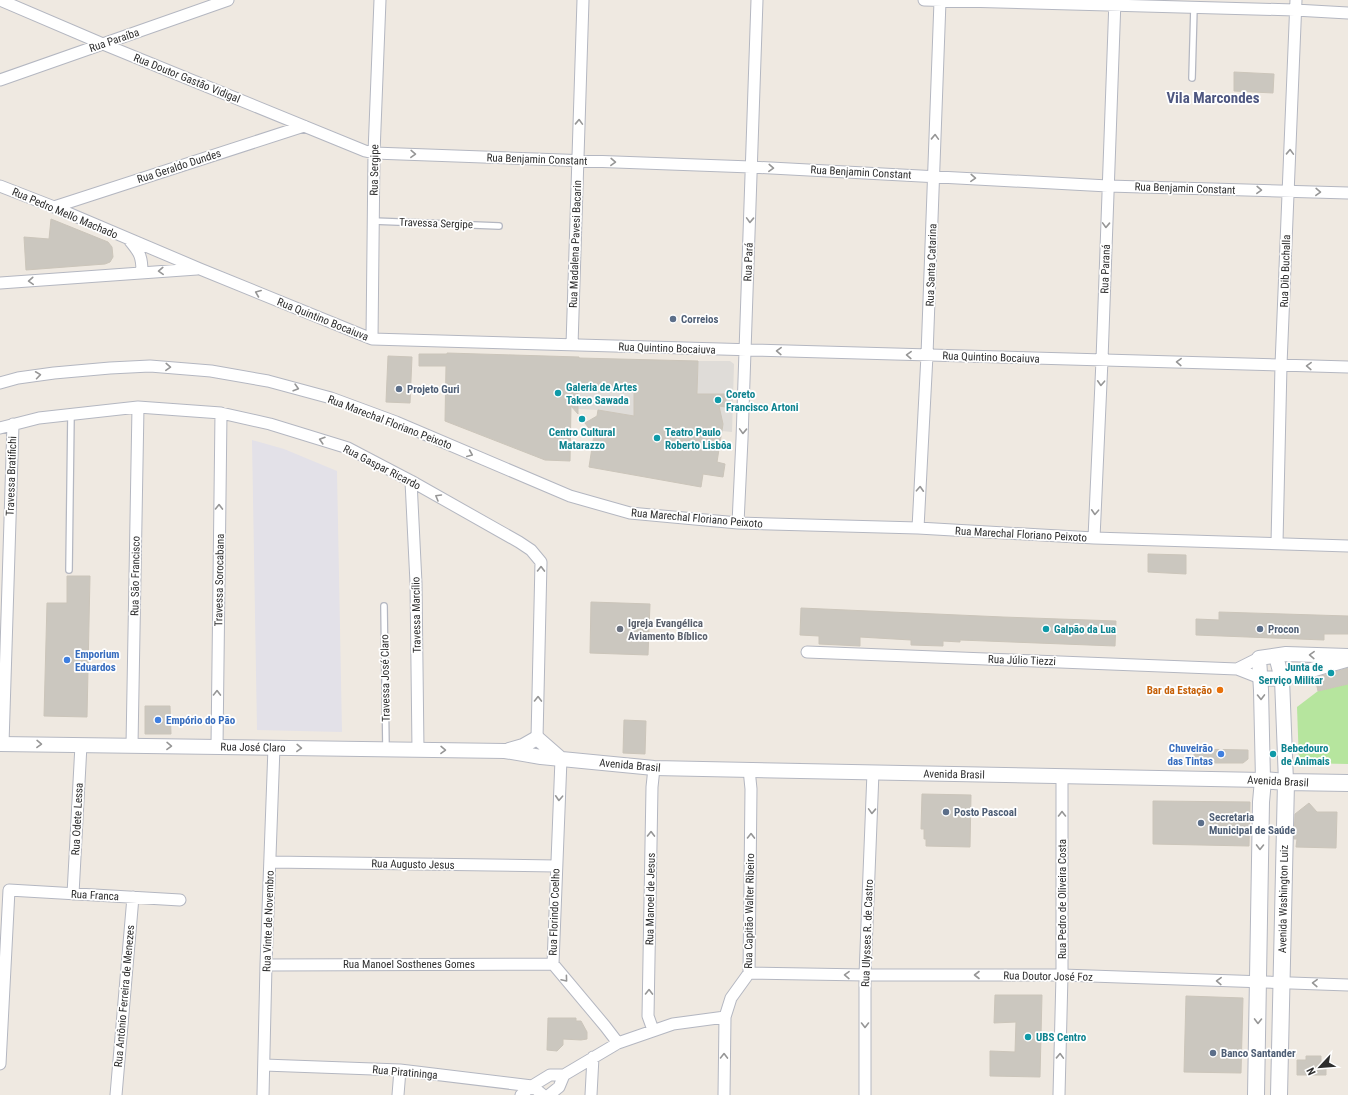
<svg xmlns="http://www.w3.org/2000/svg" width="1348" height="1095" viewBox="0 0 1348 1095" font-family="'Roboto Condensed',sans-serif">
<style>
.industrial{fill:#e3e1e8}
.green{fill:#b6e59e}
.plaza{fill:#dfdcd8}
.building{fill:#cbc7bf;stroke:#cbc5ba}
.lines{fill:none;stroke-linecap:round;stroke-linejoin:round}
.service-casing{stroke:#b4b7c1;stroke-width:8}
.minor-casing{stroke:#b4b7c1;stroke-width:13}
.tertiary-casing{stroke:#b4b7c1;stroke-width:16}
.secondary-casing{stroke:#b4b7c1;stroke-width:18}
.service{stroke:#fff;stroke-width:5.5}
.minor{stroke:#fff;stroke-width:11}
.tertiary{stroke:#fff;stroke-width:14}
.secondary{stroke:#fff;stroke-width:16}
.oneway{stroke:#969696}
.service-dot{fill:#5c6f8a;stroke:#fff;stroke-width:1.5}
.culture-dot{fill:#0f9aa8;stroke:#fff;stroke-width:1.5}
.worship-dot{fill:#6b7280;stroke:#fff;stroke-width:1.5}
.shop-dot{fill:#3f7fe0;stroke:#fff;stroke-width:1.5}
.food-dot{fill:#e8710a;stroke:#fff;stroke-width:1.5}
.labels{text-anchor:middle;stroke-width:3.5;stroke-linejoin:round;paint-order:stroke}
.street-label{font-size:11px;fill:#2e2e2e;stroke:#fff}
.service-label{font-size:11px;font-weight:bold;fill:#4e5e75;stroke:#fff;text-anchor:start}
.culture-label{font-size:11px;font-weight:bold;fill:#0d838f;stroke:#fff;text-anchor:start}
.worship-label{font-size:11px;font-weight:bold;fill:#5b616d;stroke:#fff;text-anchor:start}
.shop-label{font-size:11px;font-weight:bold;fill:#366cbe;stroke:#fff;text-anchor:start}
.food-label{font-size:11px;font-weight:bold;fill:#c56008;stroke:#fff;text-anchor:end}
.district-label{font-size:15px;font-weight:bold;fill:#4d5680;stroke:#fff}
</style>
<rect width="100%" height="100%" fill="#efe9e1"/>
<path class="industrial" d="M252,440l32,9 53,22 5,261 -85,-2z"/>
<path class="green" d="M1348,684v80l-49,-1 -2,-56 21,-16z"/>
<path class="plaza" d="M698,361h32l4,3 -2,68 -10,-1 1,-7 -1,-3 -25,-5z
M572,365l63,4 -1,47 -36,-6 -20,-1z"/>
<path class="building" d="M1234,72l40,2 -1,19 -39,-2z
M51,219l57,23 4,5 1,10 -3,5 -5,2 -79,6 -2,-33 25,2z
M447,353l132,4v1l119,3 -1,33h29v13l-7,-1 4,18 -6,38 8,2 -2,13 -20,-3 -2,13 -112,-20 5,-32 -9,-12 12,-7 1,-6 36,6v-24l-56,-4v26l-7,-8 -1,55 -25,-1 -100,-39 1,-55h-27v-12h28z
M388,356l24,1 -2,46 -24,-1z
M1148,554l38,1v19l-38,-2z
M67,576h23l-3,141 -43,-1 3,-113h20z
M591,602l59,2 -2,51 -58,-2z
M801,608l202,9 113,4 -1,25 -155,-6v2l-17,-1v5l-32,-1v-5l-51,-3v9l-41,-2v-8l-19,-1z
M1219,612l129,4v18h-24v6l-128,-5v-16l23,1z
M1348,668v16l-30,7 -3,-13z
M145,706h25l1,28h-26z
M624,720l22,1 -1,33 -22,-1z
M1194,749l54,1v9l-5,4h-49z
M922,794l49,1 -1,52 -44,-1v-7h-2v-10h-3z
M1153,801l97,1 -1,44 -96,-2z
M1309,803l8,9h20l-1,36 -40,-1 1,-8h-3l1,-25z
M995,995h47l-2,82 -50,-1v-25l25,1 1,-30 -22,1z
M1186,996l57,2 -2,75 -57,-1z
M548,1018h28v3h5l6,11v7l-6,1 -18,-1v6l-6,6 -10,-1z
M1306,1056h15v9l5,-1v11h-29v-15h9z"/>
<g class="lines">
<g class="service-casing">
<path id="service" d="M1192,78l2,-71
M373,221l126,5
M69,570l2,-156
M384,606l2,143"/>
</g>
<g class="minor-casing">
<path id="minor" d="M0,0l103,44 262,107 9,2 377,14 357,19 240,7
M924,0l371,10 53,3
M0,80l228,-80
M0,186l54,21 146,62 172,70 976,28
M54,207l250,-81
M130,241c10,12 12,16 12,31
M0,283l197,-14
M372,339l2,-186 6,-153
M572,345l11,-345
M0,383l18,-5 36,-5 56,-5 40,-2 61,5 57,10 63,17 65,24 174,74 60,17 108,10 180,5 176,10 254,8
M0,428l39,-10 99,-11 83,6 49,11 78,24 63,33 108,61 12,8 10,12 -4,176
M411,481l5,102 2,167
M738,523l4,-84 15,-439
M918,528l9,-173 13,-354
M1094,538l8,-178 13,-360
M1277,543l4,-178 15,-365
M807,652l430,17 23,9
M1237,669l22,-11
M3,744l10,-320
M132,745l6,-338
M217,746l4,-333
M561,759l-8,205 52,62 13,17
M270,862l286,4
M73,894l8,-149
M266,965l287,-1
M749,973l116,2h197l286,10
M653,1030l-5,-14 4,-229 2,-19
M0,1064l9,-174 171,10
M264,1065l136,5 132,16 11,9
M116,1095l17,-198
M263,1095l3,-130 8,-218
M398,1095l2,-25
M521,1095l11,-9 18,-11h14l54,-32 55,-19 52,-7
M549,1095l10,-8 5,-12
M591,1095l2,-38
M724,1095l1,-78 6,-19 18,-25 2,-184 -2,-20
M865,1095v-120l8,-203
M1059,1095l3,-120v-199"/>
</g>
<g class="tertiary-casing">
<path id="tertiary" d="M1276,656l6,23 4,103
M1260,678l22,1 36,-11 28,-8
M0,744l505,7 36,6 113,11 609,12 -2,-90 -2,-32 27,-4 62,2
M509,750l14,-4 14,-8 24,21"/>
</g>
<g class="secondary-casing">
<path id="secondary" d="M1256,1095l5,-293 2,-22 23,2 62,1
M1279,1095l7,-313"/>
</g>
<use href="#service" class="service"/>
<use href="#minor" class="minor"/>
<use href="#tertiary" class="tertiary"/>
<use href="#secondary" class="secondary"/>
</g>
<defs><path id="oneway-chevron" d="M-2-3.5L2.5 0L-2 3.5" fill="none" stroke-width="1.6" stroke-linecap="round" stroke-linejoin="round"/></defs>
<g class="oneway">
<use href="#oneway-chevron" transform="translate(579 122) rotate(-88)"/>
<use href="#oneway-chevron" transform="translate(935 137) rotate(-88)"/>
<use href="#oneway-chevron" transform="translate(1290 152) rotate(-88)"/>
<use href="#oneway-chevron" transform="translate(413 154) rotate(2)"/>
<use href="#oneway-chevron" transform="translate(613 162) rotate(2)"/>
<use href="#oneway-chevron" transform="translate(771 168) rotate(3)"/>
<use href="#oneway-chevron" transform="translate(973 178) rotate(3)"/>
<use href="#oneway-chevron" transform="translate(1259 190) rotate(2)"/>
<use href="#oneway-chevron" transform="translate(1318 192) rotate(2)"/>
<use href="#oneway-chevron" transform="translate(750 220) rotate(92)"/>
<use href="#oneway-chevron" transform="translate(1106 225) rotate(92)"/>
<use href="#oneway-chevron" transform="translate(161 271) rotate(177)"/>
<use href="#oneway-chevron" transform="translate(31 281) rotate(176)"/>
<use href="#oneway-chevron" transform="translate(258 293) rotate(-158)"/>
<use href="#oneway-chevron" transform="translate(779 351) rotate(-178)"/>
<use href="#oneway-chevron" transform="translate(909 355) rotate(-178)"/>
<use href="#oneway-chevron" transform="translate(1179 362) rotate(-178)"/>
<use href="#oneway-chevron" transform="translate(1309 366) rotate(-178)"/>
<use href="#oneway-chevron" transform="translate(168 367) rotate(3)"/>
<use href="#oneway-chevron" transform="translate(38 375) rotate(-8)"/>
<use href="#oneway-chevron" transform="translate(1101 383) rotate(93)"/>
<use href="#oneway-chevron" transform="translate(296 388) rotate(16)"/>
<use href="#oneway-chevron" transform="translate(743 431) rotate(92)"/>
<use href="#oneway-chevron" transform="translate(322 440) rotate(-163)"/>
<use href="#oneway-chevron" transform="translate(470 454) rotate(23)"/>
<use href="#oneway-chevron" transform="translate(920 489) rotate(-87)"/>
<use href="#oneway-chevron" transform="translate(438 497) rotate(-150)"/>
<use href="#oneway-chevron" transform="translate(219 507) rotate(-89)"/>
<use href="#oneway-chevron" transform="translate(1095 512) rotate(93)"/>
<use href="#oneway-chevron" transform="translate(541 569) rotate(-89)"/>
<use href="#oneway-chevron" transform="translate(1312 655) rotate(-178)"/>
<use href="#oneway-chevron" transform="translate(217 693) rotate(-89)"/>
<use href="#oneway-chevron" transform="translate(1261 697) rotate(89)"/>
<use href="#oneway-chevron" transform="translate(538 699) rotate(-89)"/>
<use href="#oneway-chevron" transform="translate(39 744) rotate(1)"/>
<use href="#oneway-chevron" transform="translate(169 746) rotate(1)"/>
<use href="#oneway-chevron" transform="translate(299 748) rotate(2)"/>
<use href="#oneway-chevron" transform="translate(443 750) rotate(1)"/>
<use href="#oneway-chevron" transform="translate(559 798) rotate(93)"/>
<use href="#oneway-chevron" transform="translate(872 811) rotate(92)"/>
<use href="#oneway-chevron" transform="translate(1062 814) rotate(-90)"/>
<use href="#oneway-chevron" transform="translate(651 834) rotate(-89)"/>
<use href="#oneway-chevron" transform="translate(751 836) rotate(-89)"/>
<use href="#oneway-chevron" transform="translate(1260 847) rotate(91)"/>
<use href="#oneway-chevron" transform="translate(847 975) rotate(-179)"/>
<use href="#oneway-chevron" transform="translate(977 975) rotate(180)"/>
<use href="#oneway-chevron" transform="translate(565 979) rotate(50)"/>
<use href="#oneway-chevron" transform="translate(1219 981) rotate(-178)"/>
<use href="#oneway-chevron" transform="translate(1315 983) rotate(-178)"/>
<use href="#oneway-chevron" transform="translate(649 992) rotate(-89)"/>
<use href="#oneway-chevron" transform="translate(1258 1021) rotate(91)"/>
<use href="#oneway-chevron" transform="translate(865 1025) rotate(90)"/>
<use href="#oneway-chevron" transform="translate(724 1056) rotate(-89)"/>
<use href="#oneway-chevron" transform="translate(1060 1056) rotate(-88)"/>
</g>
<g class="service-dot">
<circle cx="673" cy="319" r="4"/>
<circle cx="399" cy="389" r="4"/>
<circle cx="1260" cy="629" r="4"/>
<circle cx="946" cy="812" r="4"/>
<circle cx="1201" cy="823" r="4"/>
<circle cx="1213" cy="1053" r="4"/>
</g>
<g class="culture-dot">
<circle cx="558" cy="393" r="4"/>
<circle cx="718" cy="400" r="4"/>
<circle cx="582" cy="419" r="4"/>
<circle cx="657" cy="438" r="4"/>
<circle cx="1046" cy="629" r="4"/>
<circle cx="1331" cy="673" r="4"/>
<circle cx="1273" cy="754" r="4"/>
<circle cx="1028" cy="1037" r="4"/>
</g>
<circle class="worship-dot" cx="620" cy="629" r="4"/>
<g class="shop-dot">
<circle cx="67" cy="660" r="4"/>
<circle cx="158" cy="720" r="4"/>
<circle cx="1221" cy="754" r="4"/>
</g>
<circle class="food-dot" cx="1220" cy="690" r="4"/>
<g class="labels">
<g class="street-label">
<text transform="translate(114 40) rotate(-19)" y="4">Rua Paraíba</text>
<text transform="translate(187 78) rotate(22)" y="4">Rua Doutor Gastão Vidigal</text>
<text transform="translate(537 159) rotate(2)" y="4">Rua Benjamin Constant</text>
<text transform="translate(179 166) rotate(-18)" y="4">Rua Geraldo Dundes</text>
<text transform="translate(374 170) rotate(-89)" y="4">Rua Sergipe</text>
<text transform="translate(861 172) rotate(3)" y="4">Rua Benjamin Constant</text>
<text transform="translate(1185 188) rotate(2)" y="4">Rua Benjamin Constant</text>
<text transform="translate(65 213) rotate(23)" y="4">Rua Pedro Mello Machado</text>
<text transform="translate(436 223) rotate(2)" y="4">Travessa Sergipe</text>
<text transform="translate(575 244) rotate(-88)" y="4">Rua Madalena Pavesi Bacarin</text>
<text transform="translate(748 262) rotate(-88)" y="4">Rua Pará</text>
<text transform="translate(931 265) rotate(-88)" y="4">Rua Santa Catarina</text>
<text transform="translate(1105 269) rotate(-88)" y="4">Rua Paraná</text>
<text transform="translate(1285 271) rotate(-88)" y="4">Rua Dib Buchalla</text>
<text transform="translate(323 319) rotate(22)" y="4">Rua Quintino Bocaiuva</text>
<text transform="translate(667 348) rotate(2)" y="4">Rua Quintino Bocaiuva</text>
<text transform="translate(991 357) rotate(2)" y="4">Rua Quintino Bocaiuva</text>
<text transform="translate(390 422) rotate(21)" y="4">Rua Marechal Floriano Peixoto</text>
<text transform="translate(382 467) rotate(27)" y="4">Rua Gaspar Ricardo</text>
<text transform="translate(11 476) rotate(-88)" y="4">Travessa Bratifichi</text>
<text transform="translate(697 518) rotate(5)" y="4">Rua Marechal Floriano Peixoto</text>
<text transform="translate(1021 534) rotate(3)" y="4">Rua Marechal Floriano Peixoto</text>
<text transform="translate(135 576) rotate(-89)" y="4">Rua São Francisco</text>
<text transform="translate(219 580) rotate(-89)" y="4">Travessa Sorocabana</text>
<text transform="translate(416 615) rotate(-91)" y="4">Travessa Marcílio</text>
<text transform="translate(1022 660) rotate(2)" y="4">Rua Júlio Tiezzi</text>
<text transform="translate(385 678) rotate(-91)" y="4">Travessa José Claro</text>
<text transform="translate(253 747) rotate(1)" y="4">Rua José Claro</text>
<text transform="translate(630 765) rotate(5)" y="4">Avenida Brasil</text>
<text transform="translate(954 774) rotate(1)" y="4">Avenida Brasil</text>
<text transform="translate(1278 781) rotate(3)" y="4">Avenida Brasil</text>
<text transform="translate(77 819) rotate(-87)" y="4">Rua Odete Lessa</text>
<text transform="translate(413 864) rotate(1)" y="4">Rua Augusto Jesus</text>
<text transform="translate(95 895) rotate(3)" y="4">Rua Franca</text>
<text transform="translate(650 899) rotate(-89)" y="4">Rua Manoel de Jesus</text>
<text transform="translate(1062 899) rotate(-90)" y="4">Rua Pedro de Oliveira Costa</text>
<text transform="translate(1283 899) rotate(-89)" y="4">Avenida Washington Luiz</text>
<text transform="translate(749 911) rotate(-89)" y="4">Rua Capitão Walter Ribeiro</text>
<text transform="translate(554 912) rotate(-88)" y="4">Rua Florindo Coelho</text>
<text transform="translate(268 921) rotate(-88)" y="4">Rua Vinte de Novembro</text>
<text transform="translate(867 933) rotate(-88)" y="4">Rua Ulysses R. de Castro</text>
<text x="409" y="968">Rua Manoel Sosthenes Gomes</text>
<text transform="translate(1048 976) rotate(1)" y="4">Rua Doutor José Foz</text>
<text transform="translate(124 996) rotate(-85)" y="4">Rua Antônio Ferreira de Menezes</text>
<text transform="translate(405 1072) rotate(5)" y="4">Rua Piratininga</text>
</g>
<g class="service-label">
<text x="681" y="323">Correios</text>
<text x="407" y="393">Projeto Guri</text>
<text x="1268" y="633">Procon</text>
<text x="954" y="816">Posto Pascoal</text>
<text x="1209" y="821">Secretaria<tspan x="1209" dy="13">Municipal de Saúde</tspan></text>
<text x="1221" y="1057">Banco Santander</text>
</g>
<g class="culture-label">
<text x="566" y="391">Galeria de Artes<tspan x="566" dy="13">Takeo Sawada</tspan></text>
<text x="726" y="398">Coreto<tspan x="726" dy="13">Francisco Artoni</tspan></text>
<text x="582" y="436" text-anchor="middle">Centro Cultural<tspan x="582" dy="13">Matarazzo</tspan></text>
<text x="665" y="436">Teatro Paulo<tspan x="665" dy="13">Roberto Lisbôa</tspan></text>
<text x="1054" y="633">Galpão da Lua</text>
<text x="1323" y="671" text-anchor="end">Junta de<tspan x="1323" dy="13">Serviço Militar</tspan></text>
<text x="1281" y="752">Bebedouro<tspan x="1281" dy="13">de Animais</tspan></text>
<text x="1036" y="1041">UBS Centro</text>
</g>
<g class="worship-label">
<text x="628" y="627">Igreja Evangélica<tspan x="628" dy="13">Aviamento Bíblico</tspan></text>
</g>
<g class="shop-label">
<text x="75" y="658">Emporium<tspan x="75" dy="13">Eduardos</tspan></text>
<text x="166" y="724">Empório do Pão</text>
<text x="1213" y="752" text-anchor="end">Chuveirão<tspan x="1213" dy="13">das Tintas</tspan></text>
</g>
<g class="food-label">
<text x="1212" y="694">Bar da Estação</text>
</g>
<g class="district-label">
<text x="1213" y="103">Vila Marcondes</text>
</g>
</g>
<g transform="translate(1320 1067) rotate(244)" stroke="#ffffff" stroke-width="3" paint-order="stroke">
<path d="M0-3L7 15L0 10L-7 15Z" fill="#2e2e2e"/>
<text y="-6" font-size="11" font-weight="bold" text-anchor="middle" fill="#2e2e2e">N</text>
</g>
</svg>
